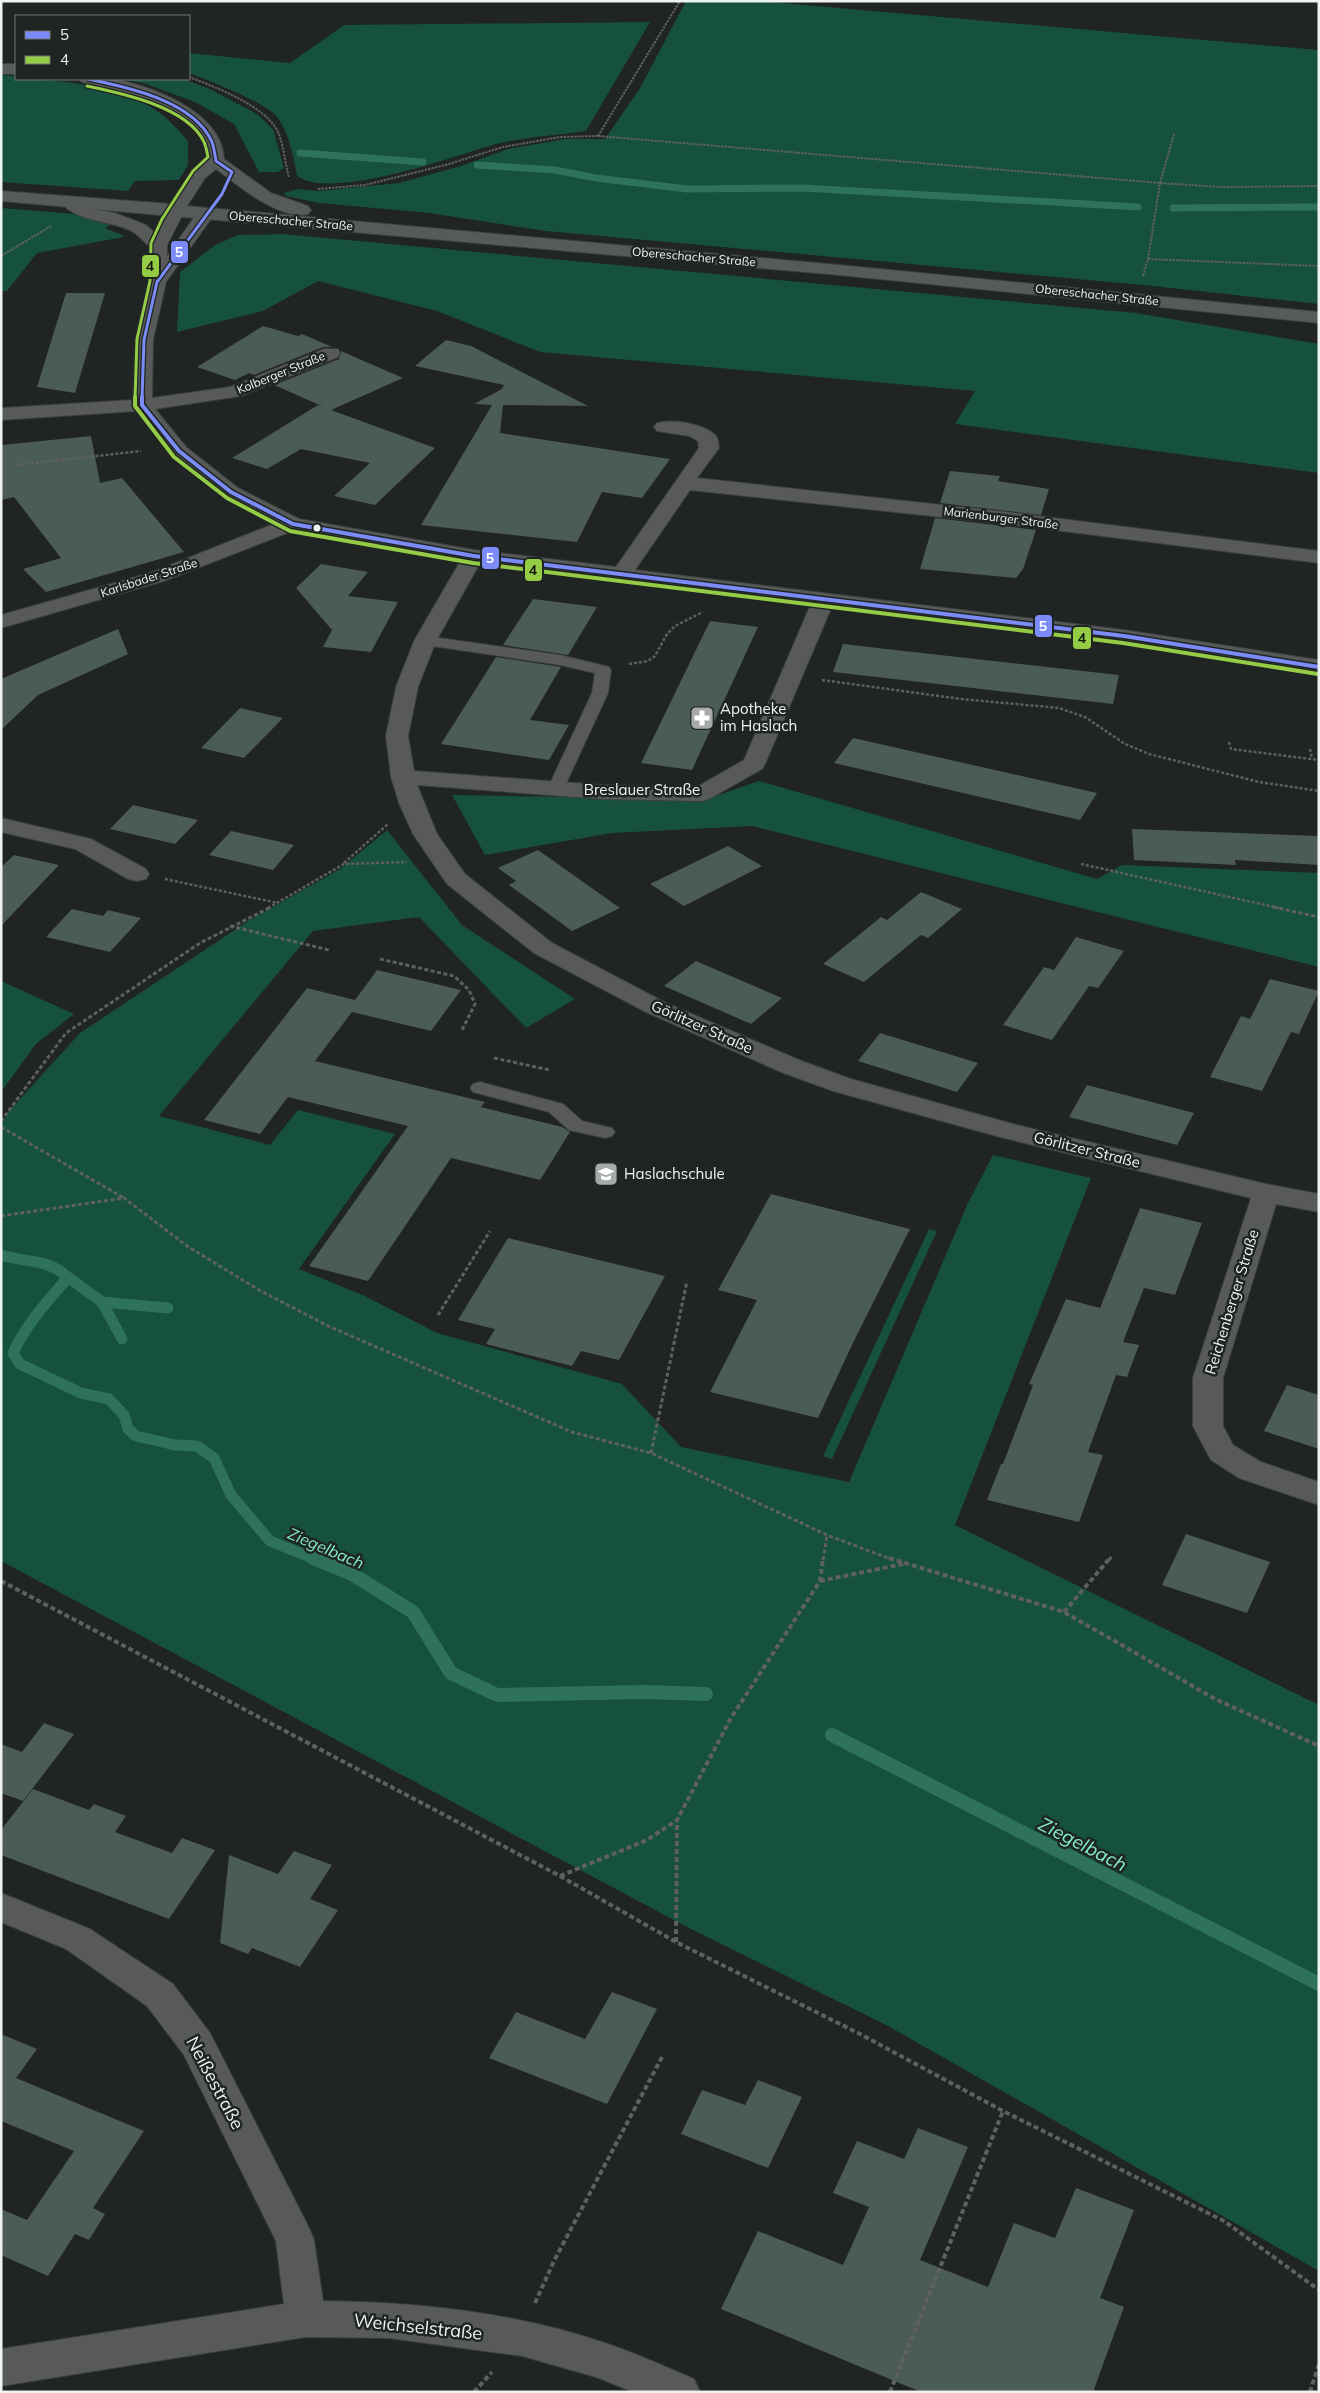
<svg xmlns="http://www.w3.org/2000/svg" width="1320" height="2393" viewBox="0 0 1320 2393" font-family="Mulish,sans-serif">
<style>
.green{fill:#16503e}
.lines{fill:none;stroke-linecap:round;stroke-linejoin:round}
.stream-far2{stroke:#2e725b;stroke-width:7}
.stream-far1{stroke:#2e725b;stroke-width:11}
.stream{stroke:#2e725b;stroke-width:14}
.building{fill:#4b5b55}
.lane-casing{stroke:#3b3f3d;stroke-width:2}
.street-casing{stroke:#3b3f3d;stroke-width:2}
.secondary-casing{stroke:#3b3f3d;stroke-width:2}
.path-far3{stroke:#5f6160;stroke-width:2;stroke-dasharray:2.5 1;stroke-linecap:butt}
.path-far2{stroke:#5f6160;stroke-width:2.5;stroke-dasharray:3 2;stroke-linecap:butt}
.path-far1{stroke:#5f6160;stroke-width:3;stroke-dasharray:4 2.5;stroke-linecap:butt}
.path{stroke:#5f6160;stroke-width:4;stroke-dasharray:5 3;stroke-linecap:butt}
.lane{fill:#575a59;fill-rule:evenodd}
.street{fill:#575a59;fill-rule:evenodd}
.secondary{fill:#565b59;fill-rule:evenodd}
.bus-1-far1-casing{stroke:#1f2523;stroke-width:5.5}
.bus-1-casing{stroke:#1f2523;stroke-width:7}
.bus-2-far1-casing{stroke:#1f2523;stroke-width:5.5}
.bus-2-casing{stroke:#1f2523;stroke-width:7}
.bus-1-far1{stroke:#7b8cf8;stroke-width:3}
.bus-1{stroke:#7b8cf8;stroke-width:4}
.bus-2-far1{stroke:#95cc45;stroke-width:3}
.bus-2{stroke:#95cc45;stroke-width:4}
.bus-dot{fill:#eef3f1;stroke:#1f2523;stroke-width:2}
.labels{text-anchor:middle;stroke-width:5;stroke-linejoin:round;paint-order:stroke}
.far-street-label{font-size:12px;fill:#eef3f1;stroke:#1f2523}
.poi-label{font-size:15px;fill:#eef3f1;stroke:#1f2523;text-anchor:start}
.street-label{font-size:15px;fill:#eef3f1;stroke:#1f2523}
.water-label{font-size:16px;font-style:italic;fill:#82eec6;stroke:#1f2523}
.near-street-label{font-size:18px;fill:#eef3f1;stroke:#1f2523}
.near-water-label{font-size:19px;font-style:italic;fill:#82eec6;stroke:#1f2523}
.line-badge{stroke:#1f2523;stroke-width:2}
.badge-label{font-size:14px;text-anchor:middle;font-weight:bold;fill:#fff}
.pale-badge-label{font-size:14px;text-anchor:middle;font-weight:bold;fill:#111}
</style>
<rect width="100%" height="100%" fill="#202422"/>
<path class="green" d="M686,1h73l560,49v254l-176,-19 -597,-54 -117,-18 -110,-10 -33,-7 -2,-3 14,-4 20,2 81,-8 62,-17 47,-17 57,-10h40l35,-51z
M650,22l-64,109c-29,4 -61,6 -90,13 -42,12 -163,57 -199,32 -4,-21 -7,-40 -19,-58 -10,-15 -71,-38 -89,-45v-20l101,10 54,-38z
M1,75l15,1v3c42,0 98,7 135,28 15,9 26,21 37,34v24l-9,15 -44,1 -7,10 -127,-9z
M121,79h63l28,11 45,24 16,15 11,39 -6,4h-19l-25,-48 -39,-22 -52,-19z
M1,208l74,6 38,9 -8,5 17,7 2,2 -87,16 -30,38h-6z
M282,234l854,79 183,31v129l-364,-49 20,-33 -435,-39 -103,-41 -119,-30 -55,30 -86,21 3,-60 35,-27 23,-10z
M759,781l338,98 25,-14 197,8v94l-567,-141 -140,7 -127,22 -33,-60 255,4z
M387,830l75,95 113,74 -49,29 -107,-111 -106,14 -154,185 111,29 28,-35 97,24 -96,135 66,27 72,37 185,51 59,63 168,35 119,-279 25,-48 98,23 -136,347 364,180v566l-431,-245 -199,-98 -688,-367v-435l7,-14 72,-79 168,-112 92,-52z
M1,981l73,33 -38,30 -35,48z
M929,1229l8,2 -105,228 -9,-3z"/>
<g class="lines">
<path class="stream-far2" d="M300,153l123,9
M477,165l78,5 41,8 91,11 116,-1 335,19
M1173,208l146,-1"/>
<path class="stream-far1" d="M1,1255c22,7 46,4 64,20v6c-20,23 -39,44 -52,72l7,11 61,29 28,6 15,16 4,14 8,7 39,9 22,1 17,12 17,37 39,46 47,19
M65,1275l37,27 66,6
M102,1302l20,37"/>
<path class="stream" d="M313,1558l39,16 61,38 38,61 46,22 147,-3 62,2
M832,1735l487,249"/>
</g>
<path class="building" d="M66,293h39l-30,100 -38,-6z
M263,326l35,10 4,-2 30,13h-9l-69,28 -5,-2 -14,7 -38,-13z
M446,340l25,6 117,60 -85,-1 -3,28 170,26 -28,39 -40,-6 -25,50 -156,-17 71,-120 -18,-1 28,-15 2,-4 -89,-19z
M341,351l62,27 -72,32 104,38 -60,57 -41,-9 36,-33 -69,-14 -34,20 -35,-11 86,-53 6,2 -50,-22 65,-26z
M91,436l9,47 22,-5 62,74 -138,40 -23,-23 38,-11 -47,-61 -13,3v-55z
M950,471l50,5 -2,5 51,8 -8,26 -101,-12z
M935,518l101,12 -13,39 -7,9 -96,-9z
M321,564l47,8 -20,24 50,6 -27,50 -48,-5 9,-17 -36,-42z
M533,599l64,8 -29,48 -65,-10z
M710,621l48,6 -66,143 -51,-7z
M118,629l10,25 -90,41 -37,35v-51z
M843,644l52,6 224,25 -6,29 -280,-32z
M496,657l65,10 -31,53 39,5 -20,35 -108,-16z
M240,708l43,10 -39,40 -43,-10z
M853,738l244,55 -17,27 -246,-57z
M133,805l65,15 -23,24 -65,-15z
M1132,829l187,7v29l-84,-5 1,5 -102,-5z
M231,831l63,14 -21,25 -64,-15z
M728,846l34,20 -78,40 -34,-22z
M538,850l82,58 -48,23 -63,-46 7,-4 -18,-13z
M14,855l45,10 -58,61v-59z
M921,892l41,17 -34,29 -7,-3 -57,47 -41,-18 58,-47 6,3z
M72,909l31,7 5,-6 33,8 -31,34 -64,-15z
M1076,937l48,14 -26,37 -9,-2 -37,54 -49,-15 41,-58 10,3z
M696,961l86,37 -31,26 -87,-38z
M377,970l84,20 -30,41 -79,-19 -37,49 170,41 -4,5 81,20 8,5 -30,48 -89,-22 -83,123 -59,-15 99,-140 -120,-29 -28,37 -56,-14 103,-132 48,12z
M1270,979l49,12 -20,43 -8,-2 -29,59 -52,-14 31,-61 9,3z
M880,1033l98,30 -21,29 -99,-31z
M1087,1085l107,28 -17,32 -108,-28z
M771,1194l139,35 -59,118 -33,71 -108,-26 47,-92 -39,-10z
M1140,1208l62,15 -27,72 -31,-7 -21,54 16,3 -12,32 -11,-2 -28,77 15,3 -24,67 -92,-22 14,-36h2l30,-79 -4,-1 37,-85 34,9z
M508,1238l157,38 -46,84 -38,-9 -9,15 -86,-22 9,-15 -37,-9z
M1287,1385l32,10v54l-55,-18z
M1186,1534l84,28 -23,51 -85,-28z
M44,1723l30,11 -51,67 -22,-8v-49l21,8z
M33,1789l56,21 5,-6 32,12 -11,16 57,21 10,-15 33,12 -46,69 -168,-64v-25z
M294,1851l38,14 -22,34 28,11 -38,57 -48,-19 -4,6 -28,-11 9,-88 49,19z
M612,1992l45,17 -50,95 -118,-46 27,-46 69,27z
M1,2034l36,15 -21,29 128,53 -51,77 12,6 -16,26 -14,-6 -27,42 -47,-21v-46l26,11 47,-69 -73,-30z
M758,2080l44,17 -34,71 -87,-34 21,-44 43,15z
M918,2128l50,19 -48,113 68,27 26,-64 41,15 21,-50 58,22 -34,88 24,9 -31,85h-172l-200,-83 37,-78 85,34 26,-58 -36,-14 24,-52 47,18z"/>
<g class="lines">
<g class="lane-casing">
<path id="lane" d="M425,636l135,19 49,12 2,3 -3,23 -46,99h-12l-2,-4 44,-95 3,-20 -35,-8 -141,-21 -2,-3 2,-3z
M480,1082l83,22 19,17 30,7 3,4 -3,4 -7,2 -36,-8 -20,-18 -76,-20 -3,-4 3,-4z"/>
</g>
<g class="street-casing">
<path id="street" d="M69,196l24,13 22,4 31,12 9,8 15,-27h12l3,4 -18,35v11l33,-47h12l3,4 -49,69 -13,58 -1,58 78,-11 94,-38h14l2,4 -2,4 -97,39 -86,13 31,38 52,41 61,31 175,31 142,17 83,-119 -1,-7 -9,-5 -32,-5 -3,-4 3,-4c16,-4 44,0 57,11 5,3 4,9 5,14l-22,30 300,33 322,40v12l-322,-40 -307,-33 -55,80 489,60 195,30v14l-195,-32 -292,-36 -67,158 -3,5 -53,30 -8,2 -99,-2 -185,-14 20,49 28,40 87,69 112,59 135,58 52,19 162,45 253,60 53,10v18l-43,-8 -53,174v48l10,19 28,17 58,20v23l-80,-27 -28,-18 -18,-34v-48l58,-180 -251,-61 -167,-46 -52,-19 -135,-60 -112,-59 -87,-69 -34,-50 -14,-31 -8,-26 -5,-41 10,-49 18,-46 47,-81 -166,-30 -131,51 -163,47v-13l149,-42 126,-50 -52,-27 -52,-41 -35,-44 -136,9v-12l132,-8 2,-60 13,-58 1,-36c-5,-4 -9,-9 -14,-13 -22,-14 -59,-9 -75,-32l3,-4zM480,563l331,41 -67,156 -47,27 -95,-2 -188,-14 -6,-35 10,-49 18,-46z
M1,818l90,21 55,30 3,5 -3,5 -9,2 -9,-2 -53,-30 -74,-17z
M1,1893l89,36 83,55 37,49 99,195 5,12 9,61c94,1 190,11 279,41 31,10 62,24 92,37l6,13h-67l-34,-14 -77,-22 -133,-18 -83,-1 -305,49v-37l283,-45 -8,-63 -92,-186 -37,-49 -81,-57 -65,-27z"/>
</g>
<g class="secondary-casing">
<path id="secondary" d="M1,64h15v10h-15z
M80,79c10,-1 21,-1 31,0 39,5 112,34 113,80l47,34 37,13 3,4 -3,4c-29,7 -70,-29 -92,-45l-11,9 -18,28 652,59 480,47v11l-480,-48 -838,-74v-10l170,13 22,-33 15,-12c-1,-52 -86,-67 -126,-77z"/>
</g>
<path class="path-far3" d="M189,77c26,10 77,29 89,55 6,14 7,31 11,46
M598,136l82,-135
M318,189l47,-4 84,-21 54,-17 57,-10 38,-1 562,47 62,4 97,-1
M1,256l50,-30
M1148,259l171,7
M1143,276l5,-17 12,-76 14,-49"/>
<path class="path-far2" d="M16,465l125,-14
M629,664l19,-3 7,-5 12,-22 8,-8 28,-14
M822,680l139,19 98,9 26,9 40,27 24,10 110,28 60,9
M1229,742l2,7 88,11
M1310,749l2,10
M344,863l44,-39
M1081,864l198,44
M165,879l113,24
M268,908l76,-44 63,-2"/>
<path class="path-far1" d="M1273,907l46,10
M230,926l99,24
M380,959l74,17 15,14 6,14 -13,26
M494,1058l56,12
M1,1121l65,-88 134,-90 71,-36
M1,1127l123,71
M1,1216l123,-18 63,48 72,44 69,36 244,106 79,21 176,82 66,25
M438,1315l52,-84
M651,1453l36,-172
M823,1560l4,-25
M1109,1560l3,-4"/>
<path class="path" d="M889,1558l175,54 153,88 102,46
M1,1581l559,295 116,66 184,92 143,77 221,110 95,69
M820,1581l83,-17
M1064,1612l46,-54
M560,1876l87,-36 30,-20
M676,1942l1,-122 54,-102 89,-137 3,-23
M535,2303l19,-42 108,-204
M474,2392l18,-20
M890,2392l113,-281
M1310,2392l9,-28"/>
<use href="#lane" class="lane"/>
<use href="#street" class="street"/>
<use href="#secondary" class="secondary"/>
<g class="bus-1-far1-casing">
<path id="bus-1-far1" d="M88,79c39,8 106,22 124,63 2,6 3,13 4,19l16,11 -10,22 -65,88 -13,58 -2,59"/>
</g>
<g class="bus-1-casing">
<path id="bus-1" d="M142,397v8l37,46 52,41 62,32 181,32 650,80 195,31"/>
</g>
<g class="bus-2-far1-casing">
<path id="bus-2-far1" d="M87,86c34,7 101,21 117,56 2,4 3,10 4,15l-15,14 -31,48 -11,24 -1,38 -13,58 -2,60"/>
</g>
<g class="bus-2-casing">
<path id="bus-2" d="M135,397v9l39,51 53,41 63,33 183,32 650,80 195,31"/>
</g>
<use href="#bus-1-far1" class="bus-1-far1"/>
<use href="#bus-1" class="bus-1"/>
<use href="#bus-2-far1" class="bus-2-far1"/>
<use href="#bus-2" class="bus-2"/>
</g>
<defs>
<g id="pharmacy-square" transform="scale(1.25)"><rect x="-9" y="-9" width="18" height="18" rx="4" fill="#a6aba9" stroke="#1f2523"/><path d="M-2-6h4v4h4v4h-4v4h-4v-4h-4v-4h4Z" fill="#fff"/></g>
<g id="school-square" transform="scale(1.25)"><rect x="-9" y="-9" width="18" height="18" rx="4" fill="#a6aba9" stroke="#1f2523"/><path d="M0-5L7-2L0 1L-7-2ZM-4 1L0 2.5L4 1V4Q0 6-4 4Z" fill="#fff"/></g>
</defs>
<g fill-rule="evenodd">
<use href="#pharmacy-square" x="702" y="718"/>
<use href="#school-square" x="606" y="1174"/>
</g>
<circle class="bus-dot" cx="317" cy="528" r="4.5"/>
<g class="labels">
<g class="far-street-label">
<text transform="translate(291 221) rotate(5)" y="4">Obereschacher Straße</text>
<text transform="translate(694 257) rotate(5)" y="4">Obereschacher Straße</text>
<text transform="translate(1097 295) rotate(6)" y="4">Obereschacher Straße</text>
<text transform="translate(281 373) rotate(-22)" y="4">Kolberger Straße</text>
<text transform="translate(1001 518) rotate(7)" y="4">Marienburger Straße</text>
<text transform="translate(149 578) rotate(-18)" y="4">Karlsbader Straße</text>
</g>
<g class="poi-label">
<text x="720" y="714">Apotheke<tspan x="720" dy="17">im Haslach</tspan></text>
<text x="624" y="1179">Haslachschule</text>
</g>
<g class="street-label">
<text x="642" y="795">Breslauer Straße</text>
<text transform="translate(702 1027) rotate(24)" y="5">Görlitzer Straße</text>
<text transform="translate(1087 1150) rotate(14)" y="5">Görlitzer Straße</text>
<text transform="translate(1232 1302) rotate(-73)" y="5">Reichenberger Straße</text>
</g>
<g class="water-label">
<text transform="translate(326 1548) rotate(23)" y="6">Ziegelbach</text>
</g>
<g class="near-street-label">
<text transform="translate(215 2083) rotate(62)" y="6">Neißestraße</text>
<text transform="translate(418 2327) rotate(6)" y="6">Weichselstraße</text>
</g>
<g class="near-water-label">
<text transform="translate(1083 1844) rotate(27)" y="7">Ziegelbach</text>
</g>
</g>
<g class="line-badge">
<rect x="170" y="240" width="19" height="24" rx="5" fill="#7b8cf8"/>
<rect x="141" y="254" width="19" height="24" rx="5" fill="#95cc45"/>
<rect x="481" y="546" width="19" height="24" rx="5" fill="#7b8cf8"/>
<rect x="524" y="558" width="19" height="24" rx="5" fill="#95cc45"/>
<rect x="1034" y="614" width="19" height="24" rx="5" fill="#7b8cf8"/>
<rect x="1072" y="626" width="20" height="24" rx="5" fill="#95cc45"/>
</g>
<g class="badge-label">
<text x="179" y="257">5</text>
<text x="490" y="563">5</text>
<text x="1043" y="631">5</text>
</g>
<g class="pale-badge-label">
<text x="150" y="271">4</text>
<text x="533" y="575">4</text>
<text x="1082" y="643">4</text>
</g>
<rect width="1320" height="2393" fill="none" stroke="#eef3f1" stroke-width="5"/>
<rect x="15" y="15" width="175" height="65" fill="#1f2523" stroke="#727775"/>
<rect x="25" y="31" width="25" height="8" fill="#7b8cf8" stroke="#727775"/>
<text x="60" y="40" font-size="15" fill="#eef3f1">5</text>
<rect x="25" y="56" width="25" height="8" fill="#95cc45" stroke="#727775"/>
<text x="60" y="65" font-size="15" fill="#eef3f1">4</text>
</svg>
